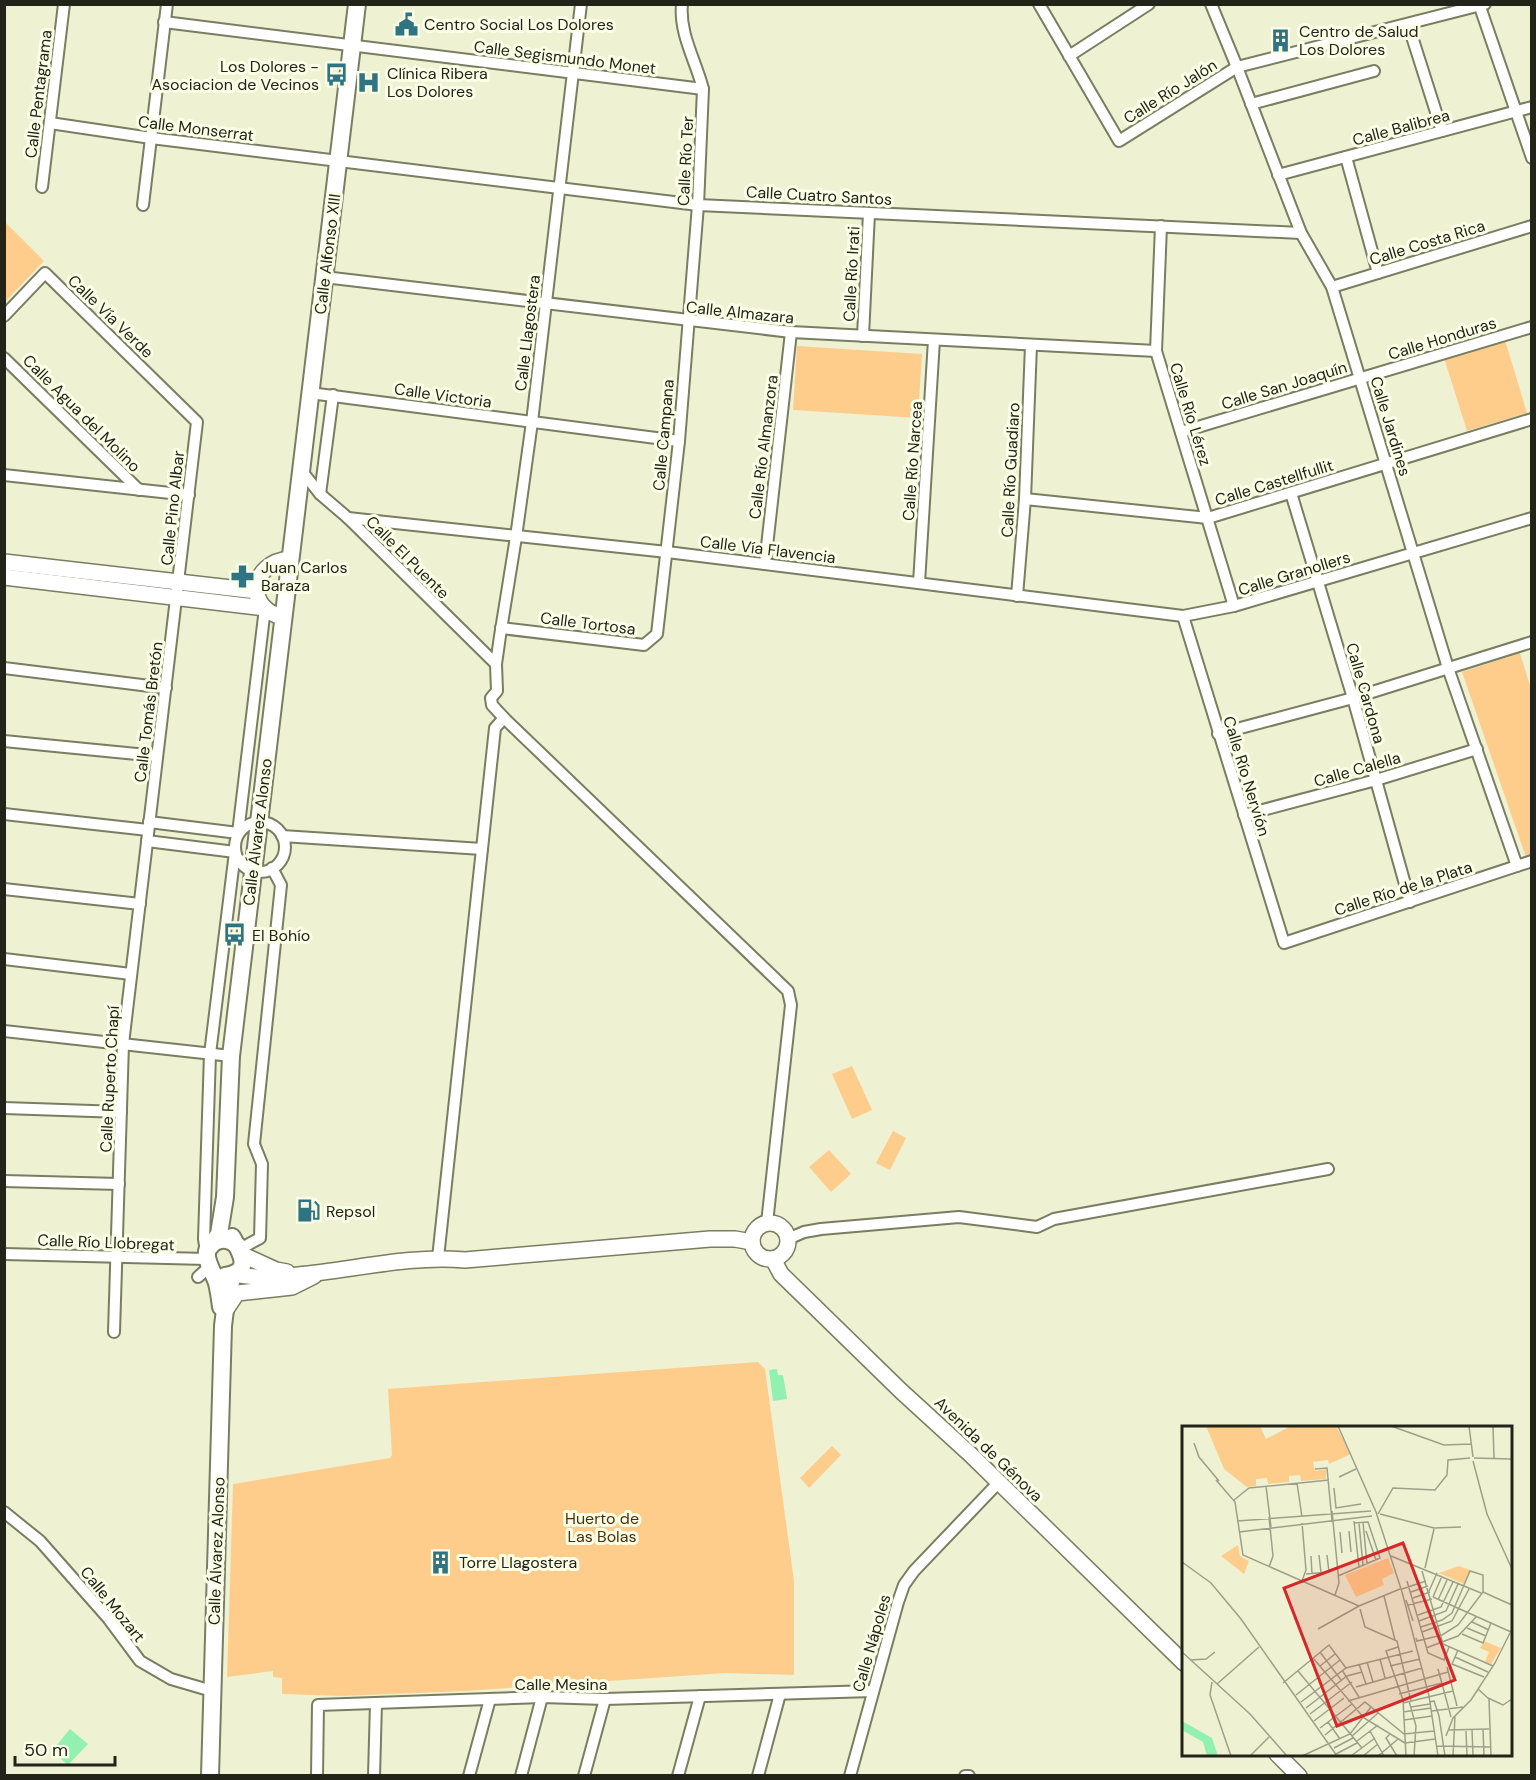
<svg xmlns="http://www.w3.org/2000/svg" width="1536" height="1780" font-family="'DM Sans',sans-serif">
  <rect width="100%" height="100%" fill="#eef2d3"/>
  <!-- green -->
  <g fill="#ffcd8b">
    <path d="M5,222L44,261L5,302H4Z"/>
    <path d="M1505,340L1527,413L1467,431L1444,358Z"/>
    <path d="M797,346L922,354L918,418L793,410Z"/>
    <path d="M1520,653L1531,689V862L1528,863L1462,672Z"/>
    <path d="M852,1066L872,1110L852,1119L832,1074Z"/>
    <path d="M893,1131L906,1138L890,1170L876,1163Z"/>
    <path d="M829,1150L851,1174L831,1192L809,1167Z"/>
    <path d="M758,1362L765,1369L794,1581V1675L725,1673L466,1691L342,1696L282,1694V1678L273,1677V1671L227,1677L233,1484L390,1458L392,1455L388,1389Z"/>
    <path d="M832,1446L841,1455L809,1488L800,1478Z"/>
  </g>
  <!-- water -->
  <g fill="#92f0b1">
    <path d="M777,1369L778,1375H783L787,1399L773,1401L769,1370Z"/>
    <path d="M70,1729L88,1744L68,1765L52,1751Z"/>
  </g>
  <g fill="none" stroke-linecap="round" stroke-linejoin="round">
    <defs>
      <g id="street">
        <path d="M581,4L532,422L516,537L500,636L496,664L497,691L491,698L492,705L504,718L788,991L791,1005L767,1223"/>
        <path d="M1039,4L1119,141L1237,67L1485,4"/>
        <path d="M1211,4L1237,67L1301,233L1332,287L1448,668L1517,866"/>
        <path d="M1479,4L1532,158"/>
        <path d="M164,22L703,89"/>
        <path d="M1408,24L1442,131"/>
        <path d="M1069,56L1149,4"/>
        <path d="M1251,104L1374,71"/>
        <path d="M50,123L151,138L698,205L1301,233"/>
        <path d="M1346,157L1378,273"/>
        <path d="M1278,175L1532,107"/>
        <path d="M42,187L64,4"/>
        <path d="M143,205L167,4"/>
        <path d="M1161,226L1156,351L1234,606"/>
        <path d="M324,277L791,332L1156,351"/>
        <path d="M1332,287L1532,226"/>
        <path d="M4,316L45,273L197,422L123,1044L114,1332"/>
        <path d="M863,336L869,213"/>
        <path d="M4,358L139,490"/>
        <path d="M310,393L679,441"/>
        <path d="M1181,432L1532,327"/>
        <path d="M301,470L320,494L348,518L496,664"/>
        <path d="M4,475L189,495"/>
        <path d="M1291,493L1353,698L1410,902"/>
        <path d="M320,494L333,395"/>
        <path d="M1025,499L1208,518L1532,419"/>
        <path d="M348,518L667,552L1183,616L1234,606L1532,518"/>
        <path d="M765,564L791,332"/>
        <path d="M919,583L934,340"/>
        <path d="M1017,596L1025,499L1031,345"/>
        <path d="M1183,616L1284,943L1532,861"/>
        <path d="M501,628L644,645L657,634L679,441L698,205L703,89C696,61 679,34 682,4"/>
        <path d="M4,668L166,688"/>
        <path d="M1218,734L1353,698L1532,642"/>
        <path d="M4,741L157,756"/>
        <path d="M4,814L148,830"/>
        <path d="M1244,815L1376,780L1477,749"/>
        <path d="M149,822L238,833L265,608"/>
        <circle cx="260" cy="847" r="25"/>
        <path d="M282,836L482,849"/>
        <path d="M147,841L235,852L210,1054L204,1239L206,1252"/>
        <path d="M4,889L140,904"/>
        <path d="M4,959L131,974"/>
        <path d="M4,1031L231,1056"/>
        <path d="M4,1108L121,1112"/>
        <path d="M4,1181L119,1184"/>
        <path d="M788,1239L804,1232L821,1229L959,1217L1037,1227L1054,1219L1328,1169"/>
        <path d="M240,1249L260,1238L262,1164L254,1144L281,885L272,868"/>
        <path d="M4,1254L207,1259"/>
        <path d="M438,1258L495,728L504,718"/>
        <path d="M198,1277L209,1267"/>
        <path d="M4,1512L40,1541L108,1618L140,1661L171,1679L212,1691"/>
        <path d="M317,1776L318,1705L542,1697L605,1699L873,1691"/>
        <path d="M374,1776L376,1703"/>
        <path d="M469,1776L490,1699"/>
        <path d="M521,1776L542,1697"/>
        <path d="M584,1776L605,1699"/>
        <path d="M678,1776L700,1696"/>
        <path d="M758,1776L780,1694"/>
        <path d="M850,1776L898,1602L904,1585L914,1571L999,1482"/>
        <path d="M965,1776H969"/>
      </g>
      <g id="secondary">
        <path d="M4,562L257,591"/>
        <path d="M4,577L265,608"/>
        <path d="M283,617C244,609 250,562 290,559"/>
        <circle cx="770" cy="1241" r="18"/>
        <path d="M243,1255L276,1270L287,1272"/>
        <path d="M773,1259L781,1274L901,1391L971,1455L1184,1663"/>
        <path d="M234,1274C256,1279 276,1277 298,1275C353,1270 410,1255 465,1260L710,1239H735L752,1242"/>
        <path d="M225,1311L237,1293L292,1287L314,1276"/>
        <path d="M1277,1754L1299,1776"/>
      </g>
      <g id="primary">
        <path d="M210,1247L219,1234L225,1197L231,1056L357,4"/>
        <path d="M225,1276C254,1272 240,1251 232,1237"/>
        <path d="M221,1307C220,1299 219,1291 217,1283C213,1270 194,1246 221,1240C228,1239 233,1242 238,1246"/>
        <path d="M210,1776L223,1326L227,1293L234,1274"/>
      </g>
    </defs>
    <!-- street casing -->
    <use href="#street" stroke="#797d61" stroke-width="14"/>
    <!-- secondary casing -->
    <use href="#secondary" stroke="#797d61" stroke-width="18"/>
    <!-- primary casing -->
    <use href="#primary" stroke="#797d61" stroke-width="20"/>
    <!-- street -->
    <use href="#street" stroke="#fff" stroke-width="10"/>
    <!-- secondary -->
    <use href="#secondary" stroke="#fff" stroke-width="15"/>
    <!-- primary -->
    <use href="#primary" stroke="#fff" stroke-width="16"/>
  </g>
  <!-- icons -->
  <defs>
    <symbol id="civic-bare" viewBox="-9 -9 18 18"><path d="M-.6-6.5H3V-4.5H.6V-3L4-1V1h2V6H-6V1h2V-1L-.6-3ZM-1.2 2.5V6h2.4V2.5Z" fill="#2f7482" stroke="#fbffe6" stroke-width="2.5" paint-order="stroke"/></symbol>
    <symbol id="building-bare" viewBox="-9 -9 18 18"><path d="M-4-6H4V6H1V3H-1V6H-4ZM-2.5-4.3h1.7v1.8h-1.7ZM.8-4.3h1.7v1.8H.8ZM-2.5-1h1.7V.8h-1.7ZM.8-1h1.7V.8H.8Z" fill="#2f7482" stroke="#fbffe6" stroke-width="2.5" paint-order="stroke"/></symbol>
    <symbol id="bus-bare" viewBox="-9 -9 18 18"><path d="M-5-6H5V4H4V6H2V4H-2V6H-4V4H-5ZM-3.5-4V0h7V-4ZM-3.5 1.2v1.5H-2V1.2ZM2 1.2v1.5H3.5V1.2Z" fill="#2f7482" stroke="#fbffe6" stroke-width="2.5" paint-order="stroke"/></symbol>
    <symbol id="hospital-bare" viewBox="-9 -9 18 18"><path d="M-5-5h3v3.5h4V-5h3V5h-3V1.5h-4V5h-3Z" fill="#2f7482" stroke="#fbffe6" stroke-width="2.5" paint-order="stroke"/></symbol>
    <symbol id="pharmacy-bare" viewBox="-9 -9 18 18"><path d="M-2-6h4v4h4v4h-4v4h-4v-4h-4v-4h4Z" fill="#2f7482" stroke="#fbffe6" stroke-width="2.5" paint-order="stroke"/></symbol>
    <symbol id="fuel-bare" viewBox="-9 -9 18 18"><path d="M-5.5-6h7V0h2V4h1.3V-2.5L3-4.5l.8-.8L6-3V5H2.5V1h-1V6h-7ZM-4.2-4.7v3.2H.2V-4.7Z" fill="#2f7482" stroke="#fbffe6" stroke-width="2.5" paint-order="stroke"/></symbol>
  </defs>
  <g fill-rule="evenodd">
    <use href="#civic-bare" x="390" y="8" width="33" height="33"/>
    <use href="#building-bare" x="1264" y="24" width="33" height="33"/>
    <use href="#bus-bare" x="320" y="58" width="33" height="33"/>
    <use href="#hospital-bare" x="352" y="66" width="33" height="33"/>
    <use href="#pharmacy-bare" x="226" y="560" width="33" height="33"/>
    <use href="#bus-bare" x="218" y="918" width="33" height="33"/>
    <use href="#fuel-bare" x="292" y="1194" width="33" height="33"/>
    <use href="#building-bare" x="424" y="1546" width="33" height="33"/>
  </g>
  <g text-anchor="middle" stroke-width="6" stroke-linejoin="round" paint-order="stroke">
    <!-- poi labels -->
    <g font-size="16" fill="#232419" stroke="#fbffe6" text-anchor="start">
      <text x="424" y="30">Centro Social Los Dolores</text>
      <text x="1299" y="37">Centro de Salud<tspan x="1299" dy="18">Los Dolores</tspan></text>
      <text x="319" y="72" text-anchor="end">Los Dolores -<tspan x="319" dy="18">Asociacion de Vecinos</tspan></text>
      <text x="387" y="79">Clínica Ribera<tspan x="387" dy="18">Los Dolores</tspan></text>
      <text x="261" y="573">Juan Carlos<tspan x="261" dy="18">Baraza</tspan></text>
      <text x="252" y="941">El Bohío</text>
      <text x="326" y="1217">Repsol</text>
      <text x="459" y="1568">Torre Llagostera</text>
    </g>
    <!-- street labels -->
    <g font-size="16" fill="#232419" stroke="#fbffe6">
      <text transform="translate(565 57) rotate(7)" y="6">Calle Segismundo Monet</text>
      <text transform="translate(1170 91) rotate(-32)" y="6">Calle Río Jalón</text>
      <text transform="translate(38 94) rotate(-83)" y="6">Calle Pentagrama</text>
      <text transform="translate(1401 127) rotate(-15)" y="6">Calle Balibrea</text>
      <text transform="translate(196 128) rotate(7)" y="6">Calle Monserrat</text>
      <text transform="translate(685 161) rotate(-87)" y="6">Calle Río Ter</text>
      <text transform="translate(819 195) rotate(3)" y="6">Calle Cuatro Santos</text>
      <text transform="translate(1427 242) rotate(-17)" y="6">Calle Costa Rica</text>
      <text transform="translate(327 254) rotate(-83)" y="6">Calle Alfonso XIII</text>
      <text transform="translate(851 274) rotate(-87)" y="6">Calle Río Irati</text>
      <text transform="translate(740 312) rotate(6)" y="6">Calle Almazara</text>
      <text transform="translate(111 316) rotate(44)" y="6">Calle Vía Verde</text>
      <text transform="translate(527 333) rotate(-83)" y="6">Calle Llagostera</text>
      <text transform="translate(1442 338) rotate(-17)" y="6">Calle Honduras</text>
      <text transform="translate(1284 385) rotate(-17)" y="6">Calle San Joaquín</text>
      <text transform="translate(443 395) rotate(8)" y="6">Calle Victoria</text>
      <text transform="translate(82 413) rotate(45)" y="6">Calle Agua del Molino</text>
      <text transform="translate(1191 414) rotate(73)" y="6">Calle Río Lérez</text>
      <text transform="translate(1391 426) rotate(73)" y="6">Calle Jardines</text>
      <text transform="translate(663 435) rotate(-85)" y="6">Calle Campana</text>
      <text transform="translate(763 447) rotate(-83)" y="6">Calle Río Almanzora</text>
      <text transform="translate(912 461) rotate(-86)" y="6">Calle Río Narcea</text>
      <text transform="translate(1010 470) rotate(-87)" y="6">Calle Río Guadiaro</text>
      <text transform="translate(1274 482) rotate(-17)" y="6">Calle Castellfullit</text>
      <text transform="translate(172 508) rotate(-84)" y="6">Calle Pino Albar</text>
      <text transform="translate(768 549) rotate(7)" y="6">Calle Vía Flavencia</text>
      <text transform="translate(408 557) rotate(45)" y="6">Calle El Puente</text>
      <text transform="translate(1294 573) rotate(-17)" y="6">Calle Granollers</text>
      <text transform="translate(588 623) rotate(7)" y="6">Calle Tortosa</text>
      <text transform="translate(1366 693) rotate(74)" y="6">Calle Cardona</text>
      <text transform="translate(148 712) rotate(-83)" y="6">Calle Tomás Bretón</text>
      <text transform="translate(1357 769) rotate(-16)" y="6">Calle Calella</text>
      <text transform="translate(1247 776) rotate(73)" y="6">Calle Río Nervión</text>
      <text transform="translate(257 832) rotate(-83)" y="6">Calle Álvarez Alonso</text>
      <text transform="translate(1403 888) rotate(-18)" y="6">Calle Río de la Plata</text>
      <text transform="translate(109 1079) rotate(-87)" y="6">Calle Ruperto Chapí</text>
      <text transform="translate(106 1242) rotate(2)" y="6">Calle Río Llobregat</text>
      <text transform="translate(989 1449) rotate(44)" y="6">Avenida de Génova</text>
      <text transform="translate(216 1551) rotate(-88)" y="6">Calle Álvarez Alonso</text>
      <text transform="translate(113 1604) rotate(51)" y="6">Calle Mozart</text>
      <text transform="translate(871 1643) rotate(-74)" y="6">Calle Nápoles</text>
      <text x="561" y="1690">Calle Mesina</text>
    </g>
    <!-- park labels -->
    <g font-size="16" fill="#4a310b" stroke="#fbffe6">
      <text x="602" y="1524">Huerto de<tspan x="602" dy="18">Las Bolas</tspan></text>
    </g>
  </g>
  <!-- overview -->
  <g transform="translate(1182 1426)">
    <rect width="330" height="330" fill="#eef2d3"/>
    <path d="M24,0H78L84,13L109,0H154L169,28L147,38L146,34L131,36L133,45L144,43V53L119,55L118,49L107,50V56L86,58L85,52L74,53V60L65,61L42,43ZM56,119L58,130L67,135L62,148L39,130ZM206,132L212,147L200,153L202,159L174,171L163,149ZM277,140L288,144L282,158L257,147ZM302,215L319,222L309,238L303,236L307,226L298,222Z" fill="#ffcd8b"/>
    <path d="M0,295L30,312L36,330H25L21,316L0,304Z" fill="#92f0b1"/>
    <path fill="none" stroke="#9da089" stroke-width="1.5" d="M156,0L194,86L221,169M209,0L262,19L289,18M287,0L291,31M311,0L312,32M12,17L17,31L37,55M292,32L330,33M291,35L305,88L330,143M133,43L145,42L150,95M157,51L174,43M34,54L53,76L61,129L177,180M115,57L120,91M84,60L89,101M152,62L154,82L179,78M52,74L67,62L147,54M150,85L157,157L153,169M196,88L211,62L253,64L265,49L266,34L288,32M198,88L252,102L279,101M55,95L189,85M172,95L177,141M181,96L185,138M177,97L181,139M167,105L169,126M184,105L194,134M57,106L190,90M158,106L160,127M137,129L139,147M129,130L130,148M209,130L299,167M0,136L29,157L59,193L155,330M87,141L91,130L87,91M243,142L252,103M240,145L261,218L311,240M124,148L147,146L145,129M156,150L198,132L186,96L172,97M120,155L124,144L120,97M225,155L246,227L262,234L267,221M220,163L244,155M247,165L255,147M220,166L247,270L256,330M229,166L246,160M301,166L330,179M202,170L213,214M251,171L329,206M251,171L260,150M231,172L248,166M224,174L231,195M256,174L265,154M226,179L250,173M178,183L183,201L215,215L229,275M236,189L259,181L271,156M237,195L264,185L276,158M290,196L307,204M285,202L304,210M136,203L177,180L218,163M240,206L270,195L287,163M280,208L301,217L309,197M234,212L235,215L260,209L276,199L301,166V149L288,145L270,187L260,194L239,201M216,221L204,225L221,274L224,330M244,222L276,210L294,191M276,224L270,238L302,251M0,226L68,288L105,330M138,226L159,254M273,231L306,246M131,232L182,292L223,317M198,233L203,252M8,234L24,233L33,226M185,236L191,256M177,238L184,258M138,240L153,228M208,240L238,233M265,241L275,280M256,243L269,291M160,244L177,271M116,245L180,322M30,256L28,269L49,330M101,257L147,219L164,242M35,258L77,221M174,261L240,242M296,263L307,273L309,330M217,268L260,257M114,269L158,234M306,272L321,279L330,273M166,275L266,246M227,275L234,300L232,330M119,276L164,242L231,225M248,276L252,275L257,290L263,330M221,277L271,265M229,281L248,278M124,282L165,250L180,246M250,285L281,281M221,286L249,282M128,288L170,256M222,294L250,290M132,295L162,272M146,296L158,313M138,302L170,278M301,303L302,330M266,304L307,303M290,304L291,329M188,305L202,330M284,305L285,330M208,308L204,312L215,330M143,309L183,276L222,308L252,305M170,310L196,287M264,310L271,292L289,274L313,237L330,203M175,315L196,299M223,317L253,313M255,320L308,321M152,322L171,312M154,328L175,317M68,330L87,311M120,330L168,308L189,281M169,330L193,312M181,330L196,318M196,330L216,313M271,330L273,290"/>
    <path fill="#d62828" fill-opacity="0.15" stroke="#d62828" stroke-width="3" d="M221,117L273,254L155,300L102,162Z"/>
    <rect width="330" height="330" fill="none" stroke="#232419" stroke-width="3"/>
  </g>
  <!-- border -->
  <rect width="1536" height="1780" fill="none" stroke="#232419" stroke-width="12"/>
  <!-- scale -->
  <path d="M15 1756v9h100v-9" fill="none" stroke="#232419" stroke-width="3"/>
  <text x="24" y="1756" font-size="18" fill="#232419" stroke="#fbffe6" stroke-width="4.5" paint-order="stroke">50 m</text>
</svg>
